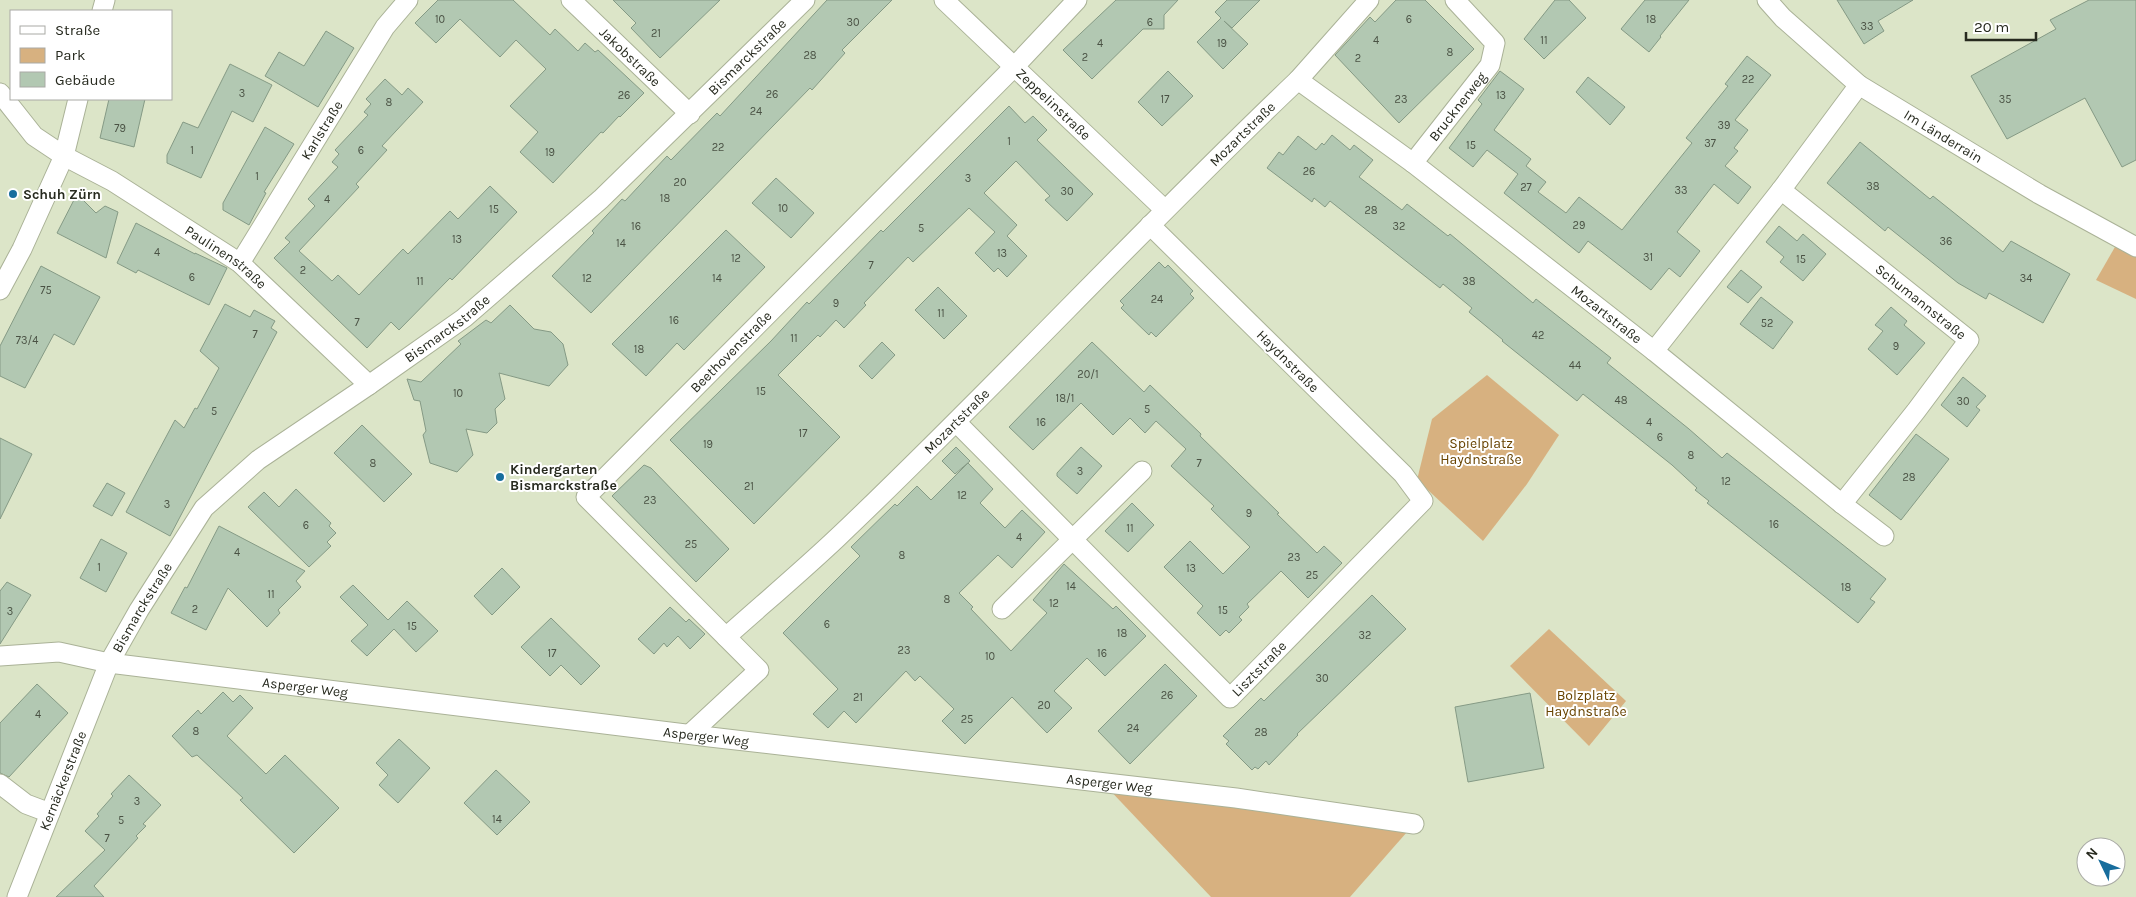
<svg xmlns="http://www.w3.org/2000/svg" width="2136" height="897" font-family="Karla,sans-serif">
  <rect width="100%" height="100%" fill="#dce5c8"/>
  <!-- green -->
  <g fill="#d7b180">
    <path d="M2119,240L2136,247V299L2096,280Z"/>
    <path d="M1487,375L1559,435L1527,484L1483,541L1417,480L1432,419Z"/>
    <path d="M1549,629L1626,701L1589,746L1510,666Z"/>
    <path d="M1104,784L1414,824L1350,897H1211Z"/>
  </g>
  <!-- building -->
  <g fill="#b2c8b2" stroke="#859a85">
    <path d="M438,0H513L550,35L555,29L578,51L585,43L595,52L598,50L644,93L620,117L619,116L603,133L601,132L553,183L520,152L538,132L510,106L546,69L516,40L500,57L460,19L436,43L415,23Z"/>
    <path d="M613,0H720L660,58L631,28L636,23Z"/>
    <path d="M827,0H892L842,50L845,53L812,90L810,88L591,313L552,276L594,233L592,231L622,199L625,201L667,156L671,160L717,113L720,116Z"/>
    <path d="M1116,0H1178L1164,15V29H1143L1092,79L1063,50Z"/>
    <path d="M1227,0H1260L1232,28L1224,21L1248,44L1223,69L1197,42L1221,18L1215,12Z"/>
    <path d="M1396,0H1425L1474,49L1399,123L1335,55L1370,17L1375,22Z"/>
    <path d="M1555,0H1569L1586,18L1544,59L1524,39Z"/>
    <path d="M1645,0H1689L1660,36L1661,37L1649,52L1621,29Z"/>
    <path d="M1837,0H1913L1878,21L1884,31L1864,44Z"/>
    <path d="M2089,0H2136V160L2122,167L2085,98L2007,139L1971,76L2056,29L2050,20Z"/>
    <path d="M326,31L354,48L318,107L265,76L279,52L304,66Z"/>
    <path d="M1747,56L1771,75L1735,120L1748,130L1734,148L1738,151L1725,166L1751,187L1738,204L1714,184L1677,232L1700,251L1680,277L1669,268L1651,290L1588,241L1579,253L1504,193L1518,174L1487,150L1473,167L1449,148L1482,104L1478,100L1500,71L1524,89L1494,130L1531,159L1526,166L1546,182L1538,192L1566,213L1579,197L1622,230L1692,143L1686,138L1728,86L1725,84Z"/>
    <path d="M230,64L272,85L253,122L232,111L201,178L167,163V155L183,122L198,128Z"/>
    <path d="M1168,71L1193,96L1162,126L1138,102Z"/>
    <path d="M1588,77L1625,107L1610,125L1576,92Z"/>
    <path d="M385,79L402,95L408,88L423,102L382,146L387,150L356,184L359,187L299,251L332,281L338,275L359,295L403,249L408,254L450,211L458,219L490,186L517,212L452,280L450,278L399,330L391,322L367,348L274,258L290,242L285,238L315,206L308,199L338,167L332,162L339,154L335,150L368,115L364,112L371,104L366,99Z"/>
    <path d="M109,99H145L134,147L100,138Z"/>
    <path d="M1009,106L1025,123L1033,116L1047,130L1037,140L1093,194L1067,221L1045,200L1050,196L1016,161L984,193L1017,225L1007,236L1027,256L1007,277L998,268L994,272L975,253L995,232L969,208L913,262L908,257L864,303L866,305L844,328L836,320L820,337L818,335L778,375L840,437L754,524L670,440L771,341L807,302L809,304L881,230L883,232Z"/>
    <path d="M265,127L294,144L264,192L266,193L249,225L223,210V203Z"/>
    <path d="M1332,135L1350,150L1354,145L1373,160L1359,177L1402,210L1407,204L1448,236L1450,234L1533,303L1536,299L1611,358L1607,363L1689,429L1722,458L1727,453L1886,579L1870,599L1875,602L1858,623L1707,503L1709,501L1695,490L1697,488L1672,465L1583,394L1577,401L1502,341L1503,340L1469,312L1472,308L1443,284L1440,288L1330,201L1325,207L1314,198L1312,202L1267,168L1279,152L1283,155L1298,136L1316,150L1322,143L1324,145Z"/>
    <path d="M1860,142L1930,199L1933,196L2003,252L2011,241L2070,274L2043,323L1989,293L1986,299L1958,283L1888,227L1885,231L1827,183Z"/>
    <path d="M776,178L814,213L791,238L752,203Z"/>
    <path d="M77,194L96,213L105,206L118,212L106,258L57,233Z"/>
    <path d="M136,223L195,254V253L227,268L209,305L138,270L136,273L117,263Z"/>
    <path d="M1779,226L1797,241L1803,234L1826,254L1803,281L1780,262L1784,257L1766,242Z"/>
    <path d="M726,230L765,267L684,350L677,343L646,376L612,344Z"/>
    <path d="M1159,262L1165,268L1168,265L1193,291L1190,294L1194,298L1156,337L1151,332L1149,335L1121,308L1124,305L1120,301Z"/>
    <path d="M41,266L100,297L74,345L54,334L25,388L0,376V346Z"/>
    <path d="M1741,270L1762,287L1748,303L1727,287Z"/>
    <path d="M938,287L967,316L944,339L915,310Z"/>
    <path d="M1761,297L1793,322L1773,349L1740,324Z"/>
    <path d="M225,304L250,317L254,310L275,321L271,328L277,332L170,536L126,512L175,420L184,428L195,408L197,409L219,368L200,351Z"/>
    <path d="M510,305L534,329L551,332L563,344L568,365L549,386L499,373L505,399L495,409L497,423L487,433L466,429L473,455L457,472L430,463L423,435L426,431L420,401L414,400L407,379L421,382L461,344L458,341L486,320L491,323Z"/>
    <path d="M1891,307L1907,321L1904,325L1925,343L1897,375L1868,349L1883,331L1875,325Z"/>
    <path d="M882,342L895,355L872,379L859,366Z"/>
    <path d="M1092,342L1144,392L1150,385L1201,434L1200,436L1279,513L1277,514L1317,553L1324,546L1342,563L1308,598L1281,571L1247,604L1249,607L1239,617L1242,620L1229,633L1226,630L1220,636L1197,613L1203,606L1164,567L1190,541L1223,574L1250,547L1211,509L1214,506L1171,466L1186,449L1156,421L1145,433L1130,418L1113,435L1081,403L1033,450L1009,427Z"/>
    <path d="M1963,377L1986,396L1976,407L1980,410L1967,427L1941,405Z"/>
    <path d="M362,425L412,474L384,502L334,453Z"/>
    <path d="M1916,434L1949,459L1901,520L1869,495Z"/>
    <path d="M0,438L32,454L0,519Z"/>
    <path d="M956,447L970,461L955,474L942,461Z"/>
    <path d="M1081,447L1102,466L1077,494L1057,476V473Z"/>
    <path d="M968,463L993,489L980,503L1005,528L1022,510L1045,532L1012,568L998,555L959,593L973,607L971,609L1011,651L1047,613L1033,600L1064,564L1113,609L1116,606L1146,636L1105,676L1087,658L1054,691L1072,708L1047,733L1012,697L965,744L942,721L954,709L920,676L915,681L906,671L856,723L844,711L828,728L813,714L838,689L783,633L860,556L851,547L895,504L897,506L917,486L931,500Z"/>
    <path d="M644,465L651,468L729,549L696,582L612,496Z"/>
    <path d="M107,483L125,493L112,516L93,506Z"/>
    <path d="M296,489L331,523L329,526L336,533L327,542L331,546L309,567L248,507L264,492L279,507Z"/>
    <path d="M1132,503L1154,525L1128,552L1105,531Z"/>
    <path d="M219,526L305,571L296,581L301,587L278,610L280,613L267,627L228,588L206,630L171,613L185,587L187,588Z"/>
    <path d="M101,539L127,553L106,592L80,578Z"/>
    <path d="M502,568L520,587L492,615L474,596Z"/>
    <path d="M7,582L31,595L0,644V591Z"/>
    <path d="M353,585L388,620L407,601L438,631L416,652L394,629L367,656L351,641L368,625L340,597Z"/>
    <path d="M1372,595L1406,629L1297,734L1298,735L1269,765L1266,761L1258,769L1255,767L1252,770L1226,744L1229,741L1223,736L1261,698L1264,701Z"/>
    <path d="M670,607L686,622L689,619L705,634L690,649L678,636L667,647L664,643L654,654L638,639Z"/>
    <path d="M551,618L600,666L581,685L561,665L550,676L521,647Z"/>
    <path d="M1165,664L1197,696L1130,764L1098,731Z"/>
    <path d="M37,684L68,713L9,777L0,773V723Z"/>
    <path d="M223,692L233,702L240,695L253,708L227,736L266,774L285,755L339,808L294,853L240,800L243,798L197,755L192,757L172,736L198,710L201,714Z"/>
    <path d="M1530,693L1544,768L1468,782L1455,707Z"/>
    <path d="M399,739L430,768L398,803L379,785L388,775L376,763Z"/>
    <path d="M496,770L530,802L497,835L464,803Z"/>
    <path d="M129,775L161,805L143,824L146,826L136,836L138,838L94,886L104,897H56L105,850L85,831L99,816L97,814L113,796L111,794Z"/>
  </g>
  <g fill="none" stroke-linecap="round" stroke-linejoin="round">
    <defs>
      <g id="minor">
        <path id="s1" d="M571,0L690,114"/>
        <path id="s2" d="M944,0L1164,209"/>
        <path id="s3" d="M1767,0L1783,18L1859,85L2039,194L2136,247"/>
        <path d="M102,11L105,0"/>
        <path d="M1298,80L1369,0"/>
        <path id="s4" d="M0,93L34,136L64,156L112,181L240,263L369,385"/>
        <path id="s5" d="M1413,163L1490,65L1495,43L1455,0"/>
        <path id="s6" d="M1781,190L1969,340L1916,411L1842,504"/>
        <path id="s7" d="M240,263L385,27L408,0"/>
        <path d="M0,290L22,249L64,156L78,99"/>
        <path d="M1654,351L1842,504L1884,536"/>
        <path id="s8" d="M956,422L1230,698L1423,501L1403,474L1150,225"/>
        <path d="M1002,609L1142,471"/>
        <path id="s9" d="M726,637C763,604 801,572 837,538C994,389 1141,229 1298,80L1413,163L1654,351L1781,190L1859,85"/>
        <path id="s10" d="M0,656L59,652L109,663L710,737L1236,798L1414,824"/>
        <path id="s11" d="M690,734L759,670L586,497L1014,67L1077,0"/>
        <path d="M0,784L26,804L50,813"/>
        <path id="s12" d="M17,897L109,663L139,610L204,508L258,460L369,385L464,318L601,199L805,0"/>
      </g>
    </defs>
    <!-- minor casing -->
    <use href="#minor" stroke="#aab297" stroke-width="21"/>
    <!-- minor -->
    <use href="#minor" stroke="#fff" stroke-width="19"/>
  </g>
  <!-- markers -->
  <g fill="#176d9d" stroke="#fff" stroke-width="2">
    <circle cx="13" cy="194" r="5"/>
    <circle cx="500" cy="477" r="5"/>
  </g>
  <g text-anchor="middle" stroke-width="4" stroke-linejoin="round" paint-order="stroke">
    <!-- number labels -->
    <g font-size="11" fill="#4a5244">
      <text x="440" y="23">10</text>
      <text x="1409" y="23">6</text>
      <text x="1651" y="23">18</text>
      <text x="853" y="26">30</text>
      <text x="1150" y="26">6</text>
      <text x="1867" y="30">33</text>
      <text x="656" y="37">21</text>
      <text x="1376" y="44">4</text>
      <text x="1544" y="44">11</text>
      <text x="1100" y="47">4</text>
      <text x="1222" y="47">19</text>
      <text x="1450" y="56">8</text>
      <text x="810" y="59">28</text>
      <text x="1085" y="61">2</text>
      <text x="1358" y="62">2</text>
      <text x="1748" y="83">22</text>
      <text x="242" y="97">3</text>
      <text x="772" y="98">26</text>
      <text x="624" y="99">26</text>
      <text x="1501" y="99">13</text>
      <text x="1165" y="103">17</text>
      <text x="1401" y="103">23</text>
      <text x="2005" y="103">35</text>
      <text x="389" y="106">8</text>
      <text x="756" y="115">24</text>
      <text x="1724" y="129">39</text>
      <text x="120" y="132">79</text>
      <text x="1009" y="145">1</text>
      <text x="1710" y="147">37</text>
      <text x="1471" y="149">15</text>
      <text x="718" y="151">22</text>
      <text x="192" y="154">1</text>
      <text x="361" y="154">6</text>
      <text x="550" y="156">19</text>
      <text x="1309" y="175">26</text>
      <text x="257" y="180">1</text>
      <text x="968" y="182">3</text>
      <text x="680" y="186">20</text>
      <text x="1873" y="190">38</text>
      <text x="1526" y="191">27</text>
      <text x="1681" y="194">33</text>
      <text x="1067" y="195">30</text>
      <text x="665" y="202">18</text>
      <text x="327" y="203">4</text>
      <text x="783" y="212">10</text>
      <text x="494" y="213">15</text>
      <text x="1371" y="214">28</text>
      <text x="1579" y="229">29</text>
      <text x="636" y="230">16</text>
      <text x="1399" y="230">32</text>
      <text x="921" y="232">5</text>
      <text x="457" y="243">13</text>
      <text x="1946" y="245">36</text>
      <text x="621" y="247">14</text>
      <text x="157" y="256">4</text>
      <text x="1002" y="257">13</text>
      <text x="1648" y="261">31</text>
      <text x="736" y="262">12</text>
      <text x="1801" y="263">15</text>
      <text x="871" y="269">7</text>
      <text x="303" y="274">2</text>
      <text x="192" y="281">6</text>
      <text x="587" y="282">12</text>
      <text x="717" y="282">14</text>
      <text x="2026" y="282">34</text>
      <text x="420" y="285">11</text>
      <text x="1469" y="285">38</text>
      <text x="46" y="294">75</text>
      <text x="1157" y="303">24</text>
      <text x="836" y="307">9</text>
      <text x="941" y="317">11</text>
      <text x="674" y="324">16</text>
      <text x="357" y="326">7</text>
      <text x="1767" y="327">52</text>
      <text x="255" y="338">7</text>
      <text x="1538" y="339">42</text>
      <text x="794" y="342">11</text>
      <text x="27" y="344">73/4</text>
      <text x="1896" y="350">9</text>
      <text x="639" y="353">18</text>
      <text x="1575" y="369">44</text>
      <text x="1088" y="378">20/1</text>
      <text x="761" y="395">15</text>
      <text x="458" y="397">10</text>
      <text x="1065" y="402">18/1</text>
      <text x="1621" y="404">48</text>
      <text x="1963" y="405">30</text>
      <text x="1147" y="413">5</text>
      <text x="214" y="415">5</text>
      <text x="1041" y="426">16</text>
      <text x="1649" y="426">4</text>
      <text x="803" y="437">17</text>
      <text x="1660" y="441">6</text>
      <text x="708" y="448">19</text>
      <text x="1691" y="459">8</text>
      <text x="373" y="467">8</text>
      <text x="1199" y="467">7</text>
      <text x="1080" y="475">3</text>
      <text x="1909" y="481">28</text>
      <text x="1726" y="485">12</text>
      <text x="749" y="490">21</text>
      <text x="962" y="499">12</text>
      <text x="650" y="504">23</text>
      <text x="167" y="508">3</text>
      <text x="1249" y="517">9</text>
      <text x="1774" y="528">16</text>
      <text x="306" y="529">6</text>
      <text x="1130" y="532">11</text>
      <text x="1019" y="541">4</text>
      <text x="691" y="548">25</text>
      <text x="237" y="556">4</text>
      <text x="902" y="559">8</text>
      <text x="1294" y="561">23</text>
      <text x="99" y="571">1</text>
      <text x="1191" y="572">13</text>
      <text x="1312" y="579">25</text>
      <text x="1071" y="590">14</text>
      <text x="1846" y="591">18</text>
      <text x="271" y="598">11</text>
      <text x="947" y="603">8</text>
      <text x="1054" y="607">12</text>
      <text x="195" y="613">2</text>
      <text x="1223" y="614">15</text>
      <text x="10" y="615">3</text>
      <text x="827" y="628">6</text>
      <text x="412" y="630">15</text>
      <text x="1122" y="637">18</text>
      <text x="1365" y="639">32</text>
      <text x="904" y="654">23</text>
      <text x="552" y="657">17</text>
      <text x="1102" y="657">16</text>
      <text x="990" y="660">10</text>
      <text x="1322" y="682">30</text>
      <text x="1167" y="699">26</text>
      <text x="858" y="701">21</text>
      <text x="1044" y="709">20</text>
      <text x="38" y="718">4</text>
      <text x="967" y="723">25</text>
      <text x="1133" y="732">24</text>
      <text x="196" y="735">8</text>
      <text x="1261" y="736">28</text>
      <text x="137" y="805">3</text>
      <text x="497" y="823">14</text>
      <text x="121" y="824">5</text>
      <text x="107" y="842">7</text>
    </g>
    <!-- street labels -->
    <g font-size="14" fill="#272a1f" stroke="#fff">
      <text dy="5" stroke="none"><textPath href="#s1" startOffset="82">Jakobstraße</textPath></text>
      <text dy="5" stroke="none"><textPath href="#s12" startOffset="1141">Bismarckstraße</textPath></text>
      <text dy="5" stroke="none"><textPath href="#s2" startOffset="151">Zeppelinstraße</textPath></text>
      <text dy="5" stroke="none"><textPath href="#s5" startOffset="72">Brucknerweg</textPath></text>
      <text dy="5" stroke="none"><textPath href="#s7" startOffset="156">Karlstraße</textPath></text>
      <text dy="5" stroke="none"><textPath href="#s9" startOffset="721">Mozartstraße</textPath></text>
      <text dy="5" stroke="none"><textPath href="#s3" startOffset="224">Im Länderrain</textPath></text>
      <text dy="5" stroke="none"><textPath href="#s4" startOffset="282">Paulinenstraße</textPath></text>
      <text dy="5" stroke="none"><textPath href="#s6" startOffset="179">Schumannstraße</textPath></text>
      <text dy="5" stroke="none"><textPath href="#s9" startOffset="1186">Mozartstraße</textPath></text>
      <text dy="5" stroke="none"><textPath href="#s12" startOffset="736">Bismarckstraße</textPath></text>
      <text dy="5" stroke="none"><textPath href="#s11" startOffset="544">Beethovenstraße</textPath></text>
      <text transform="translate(1288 361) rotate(45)" y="5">Haydnstraße</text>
      <text dy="5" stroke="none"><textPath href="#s9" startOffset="316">Mozartstraße</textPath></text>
      <text dy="5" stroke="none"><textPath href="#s12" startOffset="316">Bismarckstraße</textPath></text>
      <text dy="5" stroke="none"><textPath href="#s8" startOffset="430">Lisztstraße</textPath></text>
      <text dy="5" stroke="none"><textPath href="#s10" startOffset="308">Asperger Weg</textPath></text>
      <text dy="5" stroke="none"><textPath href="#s10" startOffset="712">Asperger Weg</textPath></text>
      <text dy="5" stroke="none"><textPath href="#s12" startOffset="125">Kernäckerstraße</textPath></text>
      <text dy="5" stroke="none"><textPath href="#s10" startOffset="1118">Asperger Weg</textPath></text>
    </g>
    <!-- poi labels -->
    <g font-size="14" font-weight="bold" fill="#272a1f" stroke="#fff" text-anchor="start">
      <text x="23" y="199">Schuh Zürn</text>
      <text x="510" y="474">Kindergarten<tspan x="510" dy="16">Bismarckstraße</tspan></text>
    </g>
    <!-- park labels -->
    <g font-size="14" fill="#684300" stroke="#fff">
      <text x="1481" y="448">Spielplatz<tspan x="1481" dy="16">Haydnstraße</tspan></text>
      <text x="1586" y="700">Bolzplatz<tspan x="1586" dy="16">Haydnstraße</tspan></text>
    </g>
  </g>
  <!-- legend -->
  <rect x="10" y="10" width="162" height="90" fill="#ffffff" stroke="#a9aaa5"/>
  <rect x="20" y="26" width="25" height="8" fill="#ffffff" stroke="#a9aaa5"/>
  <text x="55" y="35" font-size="15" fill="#272a1f">Straße</text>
  <rect x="20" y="48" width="25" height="15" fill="#d7b180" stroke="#a9aaa5"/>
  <text x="55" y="60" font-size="15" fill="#272a1f">Park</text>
  <rect x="20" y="72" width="25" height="15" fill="#b2c8b2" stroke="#a9aaa5"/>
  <text x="55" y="85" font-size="15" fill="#272a1f">Gebäude</text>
  <!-- north arrow -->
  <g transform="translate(2101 862) rotate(313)"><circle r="24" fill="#ffffff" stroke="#a9aaa5"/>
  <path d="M0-4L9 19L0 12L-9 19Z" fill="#176d9d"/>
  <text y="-8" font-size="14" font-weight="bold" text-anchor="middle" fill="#272a1f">N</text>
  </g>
  <!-- scale -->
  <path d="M1966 32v8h70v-8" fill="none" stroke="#272a1f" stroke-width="2.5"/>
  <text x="1974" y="32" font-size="15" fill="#272a1f" stroke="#ffffff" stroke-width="4" paint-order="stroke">20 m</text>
</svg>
